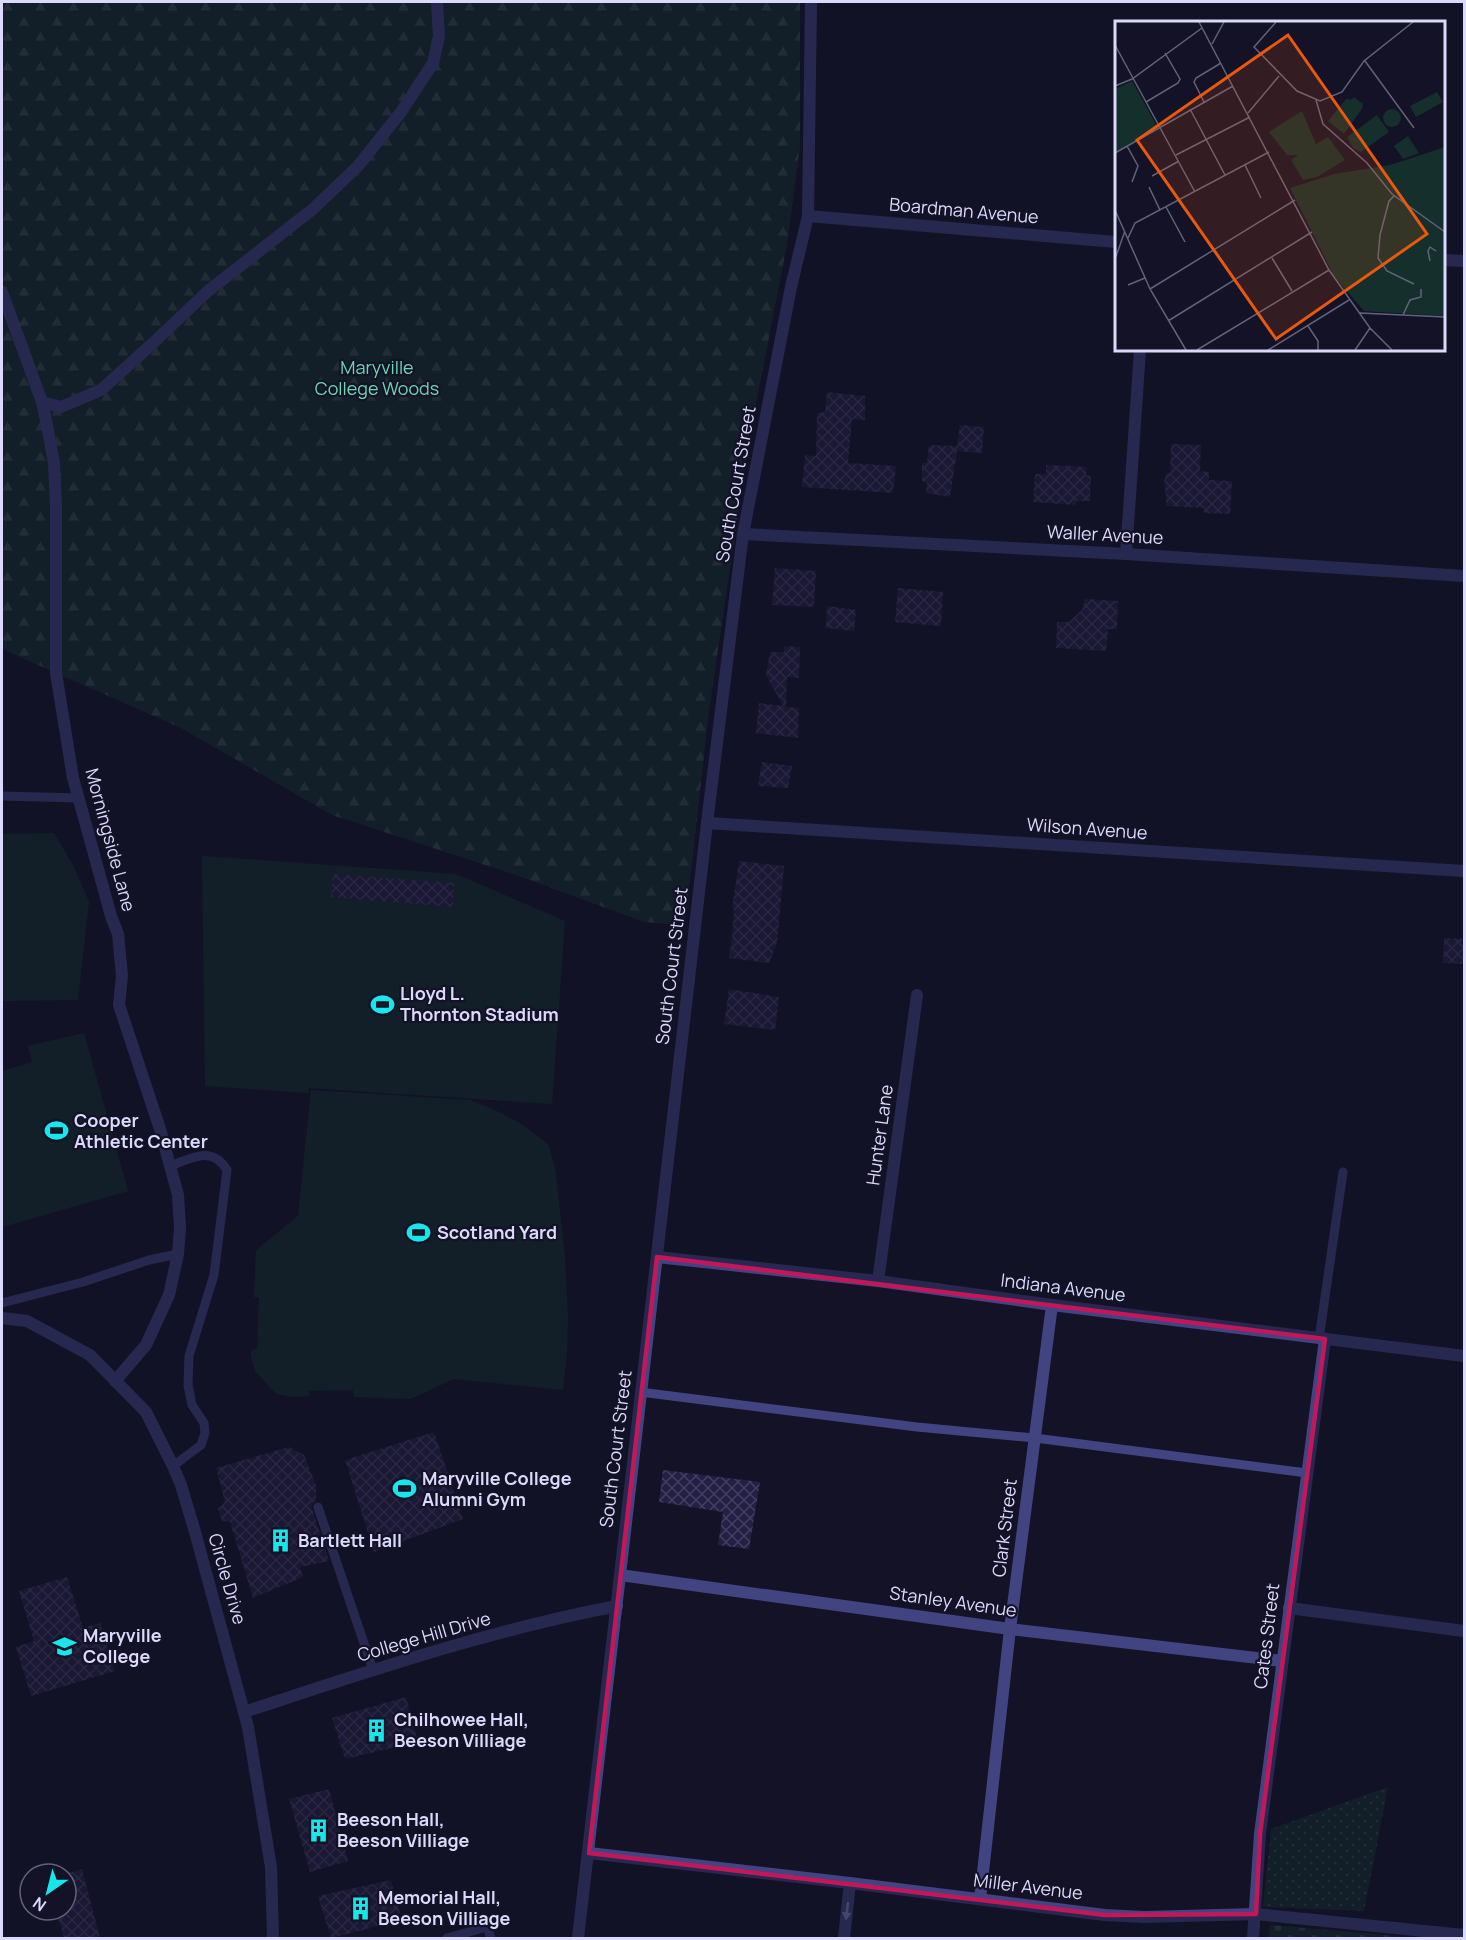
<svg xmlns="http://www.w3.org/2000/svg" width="1466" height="1940" font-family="Manrope,sans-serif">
  <defs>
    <pattern id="grass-dots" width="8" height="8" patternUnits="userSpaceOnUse" patternTransform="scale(1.5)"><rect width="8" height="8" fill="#152f2c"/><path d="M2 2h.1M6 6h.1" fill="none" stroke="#364d4c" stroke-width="1.8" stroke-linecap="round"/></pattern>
    <pattern id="forest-firs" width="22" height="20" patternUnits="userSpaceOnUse" patternTransform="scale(1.5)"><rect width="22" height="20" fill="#152f2c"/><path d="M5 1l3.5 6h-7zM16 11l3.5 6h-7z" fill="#364d4c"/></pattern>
    <pattern id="cemetery-stones" width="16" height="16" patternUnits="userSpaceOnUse" patternTransform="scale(1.5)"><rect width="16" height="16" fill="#152f2c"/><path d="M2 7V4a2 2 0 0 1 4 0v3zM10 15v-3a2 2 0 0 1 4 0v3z" fill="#364d4c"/></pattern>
    <pattern id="building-cross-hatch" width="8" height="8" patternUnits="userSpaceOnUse" patternTransform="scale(1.5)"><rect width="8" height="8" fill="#241f45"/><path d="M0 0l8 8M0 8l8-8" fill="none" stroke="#433f61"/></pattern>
  </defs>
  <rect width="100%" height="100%" fill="#131226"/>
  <!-- grass -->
  <path fill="url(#grass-dots)" d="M1388,1787L1364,1911L1263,1907L1271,1829Z"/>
  <!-- forest -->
  <path fill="url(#forest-firs)" d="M2,2H800V146L787,245L749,440L709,711L685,925L644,922L519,876L332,815L181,728L2,649Z"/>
  <!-- cemetery -->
  <path fill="url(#cemetery-stones)" d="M1270,1925L1421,1938H1269Z"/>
  <!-- garden -->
  <g fill="#152f2c">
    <path d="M54,833L74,867L89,902L78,1000L2,1001V834Z"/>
    <path d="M202,856L456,874L565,921L552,1104L309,1088L308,1093L205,1086Z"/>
    <path d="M84,1033L128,1191L2,1227V1071L32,1062L28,1046Z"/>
    <path d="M311,1090L470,1100L499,1112L523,1125L548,1144L555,1167L565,1257L568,1316L567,1354L563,1390L454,1379L410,1399L354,1397L353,1390L309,1391V1396L293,1397L276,1394L255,1371L251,1356V1350L257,1349L259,1297H254L256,1250L298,1216Z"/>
  </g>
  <!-- building -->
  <g fill="url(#building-cross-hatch)">
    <path d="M827,392L865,396V420L852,419L848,463L896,466L893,493L802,487L805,455L816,456L817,413L825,412Z"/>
    <path d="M960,425L984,427L982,453L957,451L950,497L926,493L927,482L922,481V463L927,462L929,445L957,446Z"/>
    <path d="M1171,444L1201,445L1200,471L1209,472V480L1232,481L1230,514L1204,513V508L1166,506V495L1164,483L1166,473H1170Z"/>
    <path d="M1046,465L1087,467L1086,475L1091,476L1090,501H1076V505L1033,502L1035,474H1046Z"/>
    <path d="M775,568L816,571L814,607L772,605Z"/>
    <path d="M898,588L943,592L941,626L895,622Z"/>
    <path d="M1085,599L1118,601L1117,629H1108L1106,651L1056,648L1057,622H1069L1082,610Z"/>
    <path d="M827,606L856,610L854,631L826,628Z"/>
    <path d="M784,646L800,647L799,678L787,677L786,707L799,708L798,738L756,733L759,703L783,706L766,675L770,652H784Z"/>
    <path d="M762,762L792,766L788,788L758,786Z"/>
    <path d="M739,861L784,866L777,943L769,963L729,958L732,937L734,908H732Z"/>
    <path d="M333,874L454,883L453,907L331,897Z"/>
    <path d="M1444,938L1464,939V964L1443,963Z"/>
    <path d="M729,989L779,997L775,1030L724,1024Z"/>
    <path d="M434,1432L463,1519L374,1552L345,1460Z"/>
    <path d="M289,1447L304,1455L316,1485V1500L311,1506L329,1561L300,1567L303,1577L253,1598L230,1522L222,1521L218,1509L225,1502L216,1468Z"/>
    <path d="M663,1470L760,1482L749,1549L718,1545L723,1512L659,1502Z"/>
    <path d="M67,1577L83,1628L100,1623L115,1671L31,1696L16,1647L34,1641L19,1591Z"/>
    <path d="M406,1697L418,1742L345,1759L332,1718Z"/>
    <path d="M329,1789L348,1861L310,1872L289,1799Z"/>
    <path d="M82,1869L100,1938H64L56,1910H66V1874Z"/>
    <path d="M391,1880L402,1920L331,1938L318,1896Z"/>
  </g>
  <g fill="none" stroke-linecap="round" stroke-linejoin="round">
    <!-- service -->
    <g stroke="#414480" stroke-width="9">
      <path d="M2,796L79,798"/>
      <path d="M170,1166C192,1158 212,1145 227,1170L214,1275L189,1356L188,1385L192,1405L204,1423L205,1433L201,1445L173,1466"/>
      <path d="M2,1303L83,1282L149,1260L178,1254"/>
      <path d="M1319,1339L1343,1172"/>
      <path d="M640,1392L917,1427L1035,1438L1307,1473"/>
      <path d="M318,1507L373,1670"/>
      <path d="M447,1938L487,1927L491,1938"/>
    </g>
    <!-- minor -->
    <g stroke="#414480" stroke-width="12">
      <path d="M2,292L42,402L46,420L54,463L56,505V673L73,778L111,916L118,934L122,976L119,1005L160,1129L178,1195L180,1228L178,1254L169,1295L146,1345L115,1381"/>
      <path d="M42,402L61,407L101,390L152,344L208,291L313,209L358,166L401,112L433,63L439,36L437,2"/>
      <path d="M743,534L1126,554L1464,576"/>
      <path d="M1126,554L1140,350"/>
      <path d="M707,823L1464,871"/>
      <path d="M657,1257L878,1281L1052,1305L1464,1356"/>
      <path d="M878,1281L917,995"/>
      <path d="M2,1318L27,1321L90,1355L146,1412L173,1466L181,1485L195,1532L248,1727L271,1867L273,1938"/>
      <path d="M620,1575L1010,1629L1282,1661"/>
      <path d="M1289,1608L1464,1631"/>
      <path d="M244,1712C367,1672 490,1630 617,1606"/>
      <path d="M589,1853L850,1883L1105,1915L1144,1917L1256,1914L1464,1935"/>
      <path d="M980,1899L1010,1629L1052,1305"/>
      <path d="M844,1938L850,1883"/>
      <path d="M1253,1938L1260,1834L1325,1339"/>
    </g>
    <!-- tertiary -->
    <g stroke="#414480" stroke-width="12">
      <path d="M808,216L1116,242"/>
      <path d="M1444,260L1464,261"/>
      <path d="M578,1938L707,823L743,534L791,287L808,216L811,2"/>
    </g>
  </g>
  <!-- one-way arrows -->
  <defs><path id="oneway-solid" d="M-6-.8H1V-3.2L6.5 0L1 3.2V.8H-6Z" transform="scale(1.5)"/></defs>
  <use fill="#8688b8" href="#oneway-solid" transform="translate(847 1911) rotate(97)"/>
  <!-- marked area -->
  <path d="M0 0H1466V1940H0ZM657,1257L1325,1339L1260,1834L1256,1914L1105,1915L589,1853Z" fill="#131226" fill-opacity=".55" fill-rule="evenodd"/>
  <path fill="none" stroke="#c2185b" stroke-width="4.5" stroke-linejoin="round" d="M657,1257L1325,1339L1260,1834L1256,1914L1105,1915L589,1853Z"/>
  <!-- icons -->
  <defs>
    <symbol id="stadium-bare" viewBox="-9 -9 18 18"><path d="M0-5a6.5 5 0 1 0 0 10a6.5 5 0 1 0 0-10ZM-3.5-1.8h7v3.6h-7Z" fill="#17e6ea" stroke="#131226" stroke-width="2.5" paint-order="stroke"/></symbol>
    <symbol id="building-bare" viewBox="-9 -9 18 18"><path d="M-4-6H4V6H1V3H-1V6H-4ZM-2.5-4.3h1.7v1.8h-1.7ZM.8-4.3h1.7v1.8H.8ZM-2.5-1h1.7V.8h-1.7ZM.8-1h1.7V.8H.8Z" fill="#17e6ea" stroke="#131226" stroke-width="2.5" paint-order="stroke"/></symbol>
    <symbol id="university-bare" viewBox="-9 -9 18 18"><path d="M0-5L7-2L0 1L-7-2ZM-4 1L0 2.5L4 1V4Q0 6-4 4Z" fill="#17e6ea" stroke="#131226" stroke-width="2.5" paint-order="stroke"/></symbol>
  </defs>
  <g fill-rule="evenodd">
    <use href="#stadium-bare" x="366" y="988" width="33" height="33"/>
    <use href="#stadium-bare" x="40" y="1114" width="33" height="33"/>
    <use href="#stadium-bare" x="402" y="1216" width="33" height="33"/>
    <use href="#stadium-bare" x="388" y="1472" width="33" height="33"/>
    <use href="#building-bare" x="264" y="1524" width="33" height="33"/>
    <use href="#university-bare" x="48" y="1630" width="33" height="33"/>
    <use href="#building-bare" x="360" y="1714" width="33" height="33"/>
    <use href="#building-bare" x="302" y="1814" width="33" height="33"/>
    <use href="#building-bare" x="344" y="1892" width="33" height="33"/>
  </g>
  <g text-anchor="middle" stroke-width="4.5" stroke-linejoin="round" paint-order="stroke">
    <!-- street labels -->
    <g font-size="18" fill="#dbdafc" stroke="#131226">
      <text transform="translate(964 211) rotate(5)" y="6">Boardman Avenue</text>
      <text transform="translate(736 484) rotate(-80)" y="6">South Court Street</text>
      <text transform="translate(1105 535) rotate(3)" y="6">Waller Avenue</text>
      <text transform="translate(1087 829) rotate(4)" y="6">Wilson Avenue</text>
      <text transform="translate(110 840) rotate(75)" y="6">Morningside Lane</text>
      <text transform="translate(672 966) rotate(-83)" y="6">South Court Street</text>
      <text transform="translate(880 1135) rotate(-82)" y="6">Hunter Lane</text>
      <text transform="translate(1063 1288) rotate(7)" y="6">Indiana Avenue</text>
      <text transform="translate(616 1449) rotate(-83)" y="6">South Court Street</text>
      <text transform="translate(1005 1528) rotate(-83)" y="6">Clark Street</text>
      <text transform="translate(227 1579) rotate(74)" y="6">Circle Drive</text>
      <text transform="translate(953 1602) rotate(8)" y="6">Stanley Avenue</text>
      <text transform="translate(1267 1636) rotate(-83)" y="6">Cates Street</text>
      <text transform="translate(424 1637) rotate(-16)" y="6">College Hill Drive</text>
      <text transform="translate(1028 1887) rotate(7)" y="6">Miller Avenue</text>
    </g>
    <!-- park labels -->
    <g font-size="18" fill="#6cd6b2" stroke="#131226">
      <text x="377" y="374">Maryville<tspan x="377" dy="21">College Woods</tspan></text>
    </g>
    <!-- poi labels -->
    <g font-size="18" font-weight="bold" fill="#dbdafc" stroke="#131226" text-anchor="start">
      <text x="400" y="1000">Lloyd L.<tspan x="400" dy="21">Thornton Stadium</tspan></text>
      <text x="74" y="1127">Cooper<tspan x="74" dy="21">Athletic Center</tspan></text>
      <text x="437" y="1239">Scotland Yard</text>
      <text x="422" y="1485">Maryville College<tspan x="422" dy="21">Alumni Gym</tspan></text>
      <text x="298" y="1547">Bartlett Hall</text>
      <text x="83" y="1642">Maryville<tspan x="83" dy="21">College</tspan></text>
      <text x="394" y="1726">Chilhowee Hall,<tspan x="394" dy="21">Beeson Villiage</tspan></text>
      <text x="337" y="1826">Beeson Hall,<tspan x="337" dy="21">Beeson Villiage</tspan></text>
      <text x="378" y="1904">Memorial Hall,<tspan x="378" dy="21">Beeson Villiage</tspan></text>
    </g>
  </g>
  <!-- overview -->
  <g transform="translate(1115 21)">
    <rect width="330" height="330" fill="#131226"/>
    <path d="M330,126V295L249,290L219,255L175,167L219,153L275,144Z" fill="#152f2c"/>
    <path d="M17,60L43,107L0,131V68ZM293,115L304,132L288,138L279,125Z" fill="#152f2c"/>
    <path d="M322,71L328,81L301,96L295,85ZM239,76L248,83L247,88L229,113L213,100L232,77L235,79ZM268 97a9 9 0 1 1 18 0a9 9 0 1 1-18 0ZM187,90L201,123L213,116L230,139L202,156L188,159L176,139L183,134H172L154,111ZM262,94L274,111L246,131L238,127L232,116Z" fill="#152f2c"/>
    <path fill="none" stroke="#63627c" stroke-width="1.5" d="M84,1L214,249L255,307L277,329M161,1L139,26L182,70L205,80L227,71L249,40L298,1M97,23L109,1M0,24L80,171M250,40L299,107M0,65L17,58L87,7M201,79L208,103L252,142L277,173L330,211M31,81L63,62L65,58L50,32M89,81L79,61L81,57L106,42M75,88L110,154M133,92L164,55M12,125L23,145L17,161M0,132L118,65M61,134L135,96M130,144L146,177M37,155L64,140M34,166L45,189M279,175L274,180L265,214L263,237L272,250L299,263M51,186L70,221M0,189L35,268L71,329M13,217L20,202L154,131M157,237L177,270M0,238L10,210M315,240L313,230L315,226L321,230M13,264L30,257M35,268L180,179M245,292L330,296M288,294L295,279L306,276V268M53,300L197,211M193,305L203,320V329M82,329L214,249M153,329L234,279M240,329L255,307"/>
    <path fill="#e8590c" fill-opacity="0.15" stroke="#e8590c" stroke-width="3" d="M173,14L312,213L161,318L22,119Z"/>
    <rect width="330" height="330" fill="none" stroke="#dbdafc" stroke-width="3"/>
  </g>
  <!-- border -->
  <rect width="1466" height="1940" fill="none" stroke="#dbdafc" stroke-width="6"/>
  <!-- north arrow -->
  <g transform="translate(48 1892) rotate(215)"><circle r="28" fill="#131226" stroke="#63627c" stroke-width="1.5"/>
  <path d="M0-4.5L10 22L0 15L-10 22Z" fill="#17e6ea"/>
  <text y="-9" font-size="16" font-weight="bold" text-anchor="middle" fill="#dbdafc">N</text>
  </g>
</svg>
